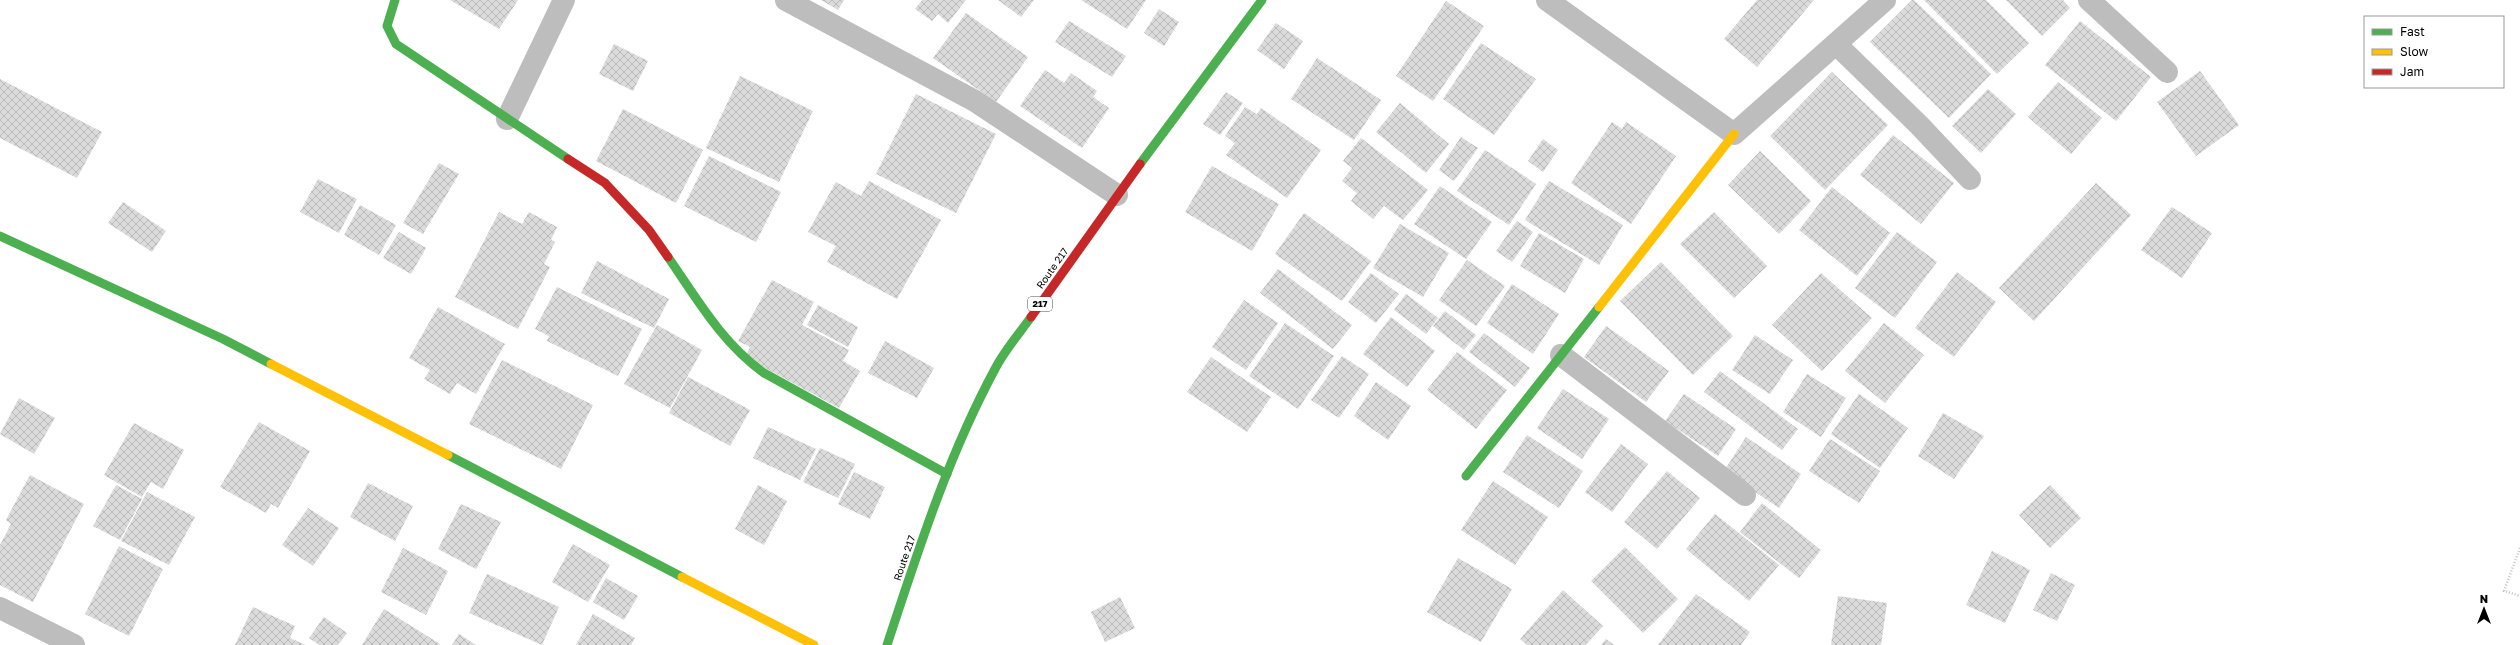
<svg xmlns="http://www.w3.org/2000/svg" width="2520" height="645" font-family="'Golos Text',sans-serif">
  <defs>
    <pattern id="building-cross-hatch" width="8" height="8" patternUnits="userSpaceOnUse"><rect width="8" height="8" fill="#dbdbdb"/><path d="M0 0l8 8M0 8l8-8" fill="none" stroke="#bababa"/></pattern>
  </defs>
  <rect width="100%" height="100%" fill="#fff"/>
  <!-- building -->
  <g fill="url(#building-cross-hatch)">
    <path d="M450,0H518L499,29Z"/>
    <path d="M821,0H844L838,10Z"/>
    <path d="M922,0H966L948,23L938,14L932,21L915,9Z"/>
    <path d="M998,0H1034L1021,17Z"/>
    <path d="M1081,0H1146L1127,29Z"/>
    <path d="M1757,0H1814L1757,67L1724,39Z"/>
    <path d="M1912,0H1914L1991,74L1949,118L1870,42Z"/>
    <path d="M1924,0H1986L2029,43L1997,74Z"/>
    <path d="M2006,0H2063L2070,8L2042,36Z"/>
    <path d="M1446,1L1484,26L1433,101L1396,76Z"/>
    <path d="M1159,9L1179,22L1164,46L1144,33Z"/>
    <path d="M966,13L1028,57L996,102L933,58Z"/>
    <path d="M1069,21L1126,56L1112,77L1055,42Z"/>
    <path d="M2080,21L2151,77L2116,121L2045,65Z"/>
    <path d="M1276,23L1303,41L1284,69L1257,50Z"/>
    <path d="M1481,43L1536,79L1494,135L1443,99Z"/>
    <path d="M614,44L648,61L633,91L599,74Z"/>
    <path d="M1317,58L1381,100L1354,140L1291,99Z"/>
    <path d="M1045,70L1064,83L1071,73L1097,91L1093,97L1109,108L1082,148L1020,106Z"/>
    <path d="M2200,71L2239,125L2196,156L2157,102Z"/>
    <path d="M1832,72L1888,125L1825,190L1770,136Z"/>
    <path d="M740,76L813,111L779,182L706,148Z"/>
    <path d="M0,79L102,132L77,178L0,138Z"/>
    <path d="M2058,82L2102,118L2071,154L2028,117Z"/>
    <path d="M1988,89L2016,114L1981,153L1952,126Z"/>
    <path d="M1226,92L1243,103L1220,135L1203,124Z"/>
    <path d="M916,94L996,134L956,213L876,174Z"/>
    <path d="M1400,103L1449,144L1426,173L1376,132Z"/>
    <path d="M1245,107L1257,114L1261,108L1321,150L1287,198L1226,155L1235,143L1225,136Z"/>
    <path d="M623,109L703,150L676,203L596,161Z"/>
    <path d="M1612,122L1622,129L1626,122L1676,156L1631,224L1571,183Z"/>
    <path d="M1893,135L1954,183L1921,224L1860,175Z"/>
    <path d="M1461,137L1478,148L1454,181L1439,170Z"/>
    <path d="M1361,138L1428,190L1403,220L1384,206L1373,219L1351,201L1357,193L1342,181L1352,168L1343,161Z"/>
    <path d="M1543,139L1558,150L1543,172L1528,161Z"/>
    <path d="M1485,150L1536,184L1509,225L1457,191Z"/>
    <path d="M1760,151L1811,201L1779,234L1728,185Z"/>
    <path d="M709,156L781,192L756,242L684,206Z"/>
    <path d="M439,163L459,174L423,234L403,223Z"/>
    <path d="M1212,166L1279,204L1252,251L1185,212Z"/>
    <path d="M318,179L357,199L339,233L300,212Z"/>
    <path d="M869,181L941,220L897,299L827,262L836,246L808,232L836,182L861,196Z"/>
    <path d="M1549,181L1623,225L1599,265L1525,220Z"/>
    <path d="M2096,183L2131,215L2034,321L1999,288Z"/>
    <path d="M1440,186L1492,222L1466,259L1414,224Z"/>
    <path d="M1832,187L1890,233L1857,276L1799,230Z"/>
    <path d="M123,202L166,231L152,252L108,223Z"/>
    <path d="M360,205L396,225L379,255L344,235Z"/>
    <path d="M2172,207L2212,233L2182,278L2141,250Z"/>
    <path d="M499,212L522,224L529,212L557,227L551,240L555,242L544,264L550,267L518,329L455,297Z"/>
    <path d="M1714,212L1767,266L1734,298L1680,244Z"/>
    <path d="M1304,213L1371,261L1342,301L1275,254Z"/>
    <path d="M1517,221L1533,232L1512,262L1496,251Z"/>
    <path d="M1400,224L1449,253L1423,297L1373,268Z"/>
    <path d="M399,232L426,248L411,274L383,258Z"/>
    <path d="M1897,232L1937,262L1895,318L1855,288Z"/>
    <path d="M1539,233L1584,259L1565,293L1520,266Z"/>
    <path d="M1467,260L1505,286L1476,326L1439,300Z"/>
    <path d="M597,261L669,299L654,328L581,293Z"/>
    <path d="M1661,262L1733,336L1693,375L1620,301Z"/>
    <path d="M1278,269L1352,325L1333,349L1260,293Z"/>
    <path d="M1957,272L1996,302L1954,357L1915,328Z"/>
    <path d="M1371,273L1399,294L1376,323L1348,302Z"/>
    <path d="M1821,273L1872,318L1822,371L1772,325Z"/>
    <path d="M772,280L814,302L802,325L849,350L843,361L860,371L839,408L745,357L750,347L738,341Z"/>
    <path d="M1512,284L1559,314L1533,354L1487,323Z"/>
    <path d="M557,287L642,329L618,376L547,341L549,336L535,329Z"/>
    <path d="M1406,294L1438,318L1426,334L1394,310Z"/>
    <path d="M1244,300L1278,323L1246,370L1212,347Z"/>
    <path d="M818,305L858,327L848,347L807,325Z"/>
    <path d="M438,307L505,344L476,394L457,383L450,394L424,379L430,370L409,358Z"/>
    <path d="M1445,311L1476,335L1464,350L1433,326Z"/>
    <path d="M1391,317L1435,351L1407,387L1363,354Z"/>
    <path d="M1285,323L1334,356L1298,409L1249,376Z"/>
    <path d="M1884,323L1924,355L1885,403L1845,371Z"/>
    <path d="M657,325L702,350L670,408L624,384Z"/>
    <path d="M1606,326L1669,371L1646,402L1584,357Z"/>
    <path d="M1484,333L1530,368L1515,387L1469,352Z"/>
    <path d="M1755,335L1793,360L1770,394L1732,370Z"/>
    <path d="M885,341L934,368L917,398L868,373Z"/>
    <path d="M1457,352L1507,390L1476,429L1427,390Z"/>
    <path d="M1342,356L1369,374L1339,418L1311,400Z"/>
    <path d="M1211,357L1271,397L1247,432L1187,392Z"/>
    <path d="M502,360L593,405L561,469L469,424Z"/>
    <path d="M1720,371L1798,429L1782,450L1704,392Z"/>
    <path d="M1807,374L1846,398L1821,437L1783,412Z"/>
    <path d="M688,377L750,410L730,446L669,413Z"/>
    <path d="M1376,382L1411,406L1388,440L1354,416Z"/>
    <path d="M1563,389L1609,419L1582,459L1537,428Z"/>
    <path d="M1684,394L1736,429L1718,456L1665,421Z"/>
    <path d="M1859,394L1908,428L1880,468L1831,434Z"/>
    <path d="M19,398L55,418L34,454L0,434Z"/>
    <path d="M1943,413L1984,436L1954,479L1918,456Z"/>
    <path d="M259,422L310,451L278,508L271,504L266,513L220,487Z"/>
    <path d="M134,423L184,450L163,489L151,482L142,497L104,475Z"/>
    <path d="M768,427L816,449L800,480L753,458Z"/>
    <path d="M1527,435L1583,471L1559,508L1503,472Z"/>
    <path d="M1746,437L1801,474L1779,508L1724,471Z"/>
    <path d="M1830,439L1880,471L1859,503L1809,471Z"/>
    <path d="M1621,444L1648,464L1612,512L1585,492Z"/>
    <path d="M820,448L855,464L838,498L803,482Z"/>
    <path d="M1667,471L1700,498L1657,549L1624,522Z"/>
    <path d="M854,472L885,487L870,519L838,504Z"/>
    <path d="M30,475L84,504L33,602L0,585V545L11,524L6,520Z"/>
    <path d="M1493,481L1548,517L1515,565L1461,530Z"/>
    <path d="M368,483L413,506L395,541L350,517Z"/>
    <path d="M116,485L142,499L120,540L93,526Z"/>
    <path d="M758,485L787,501L764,545L735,529Z"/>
    <path d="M2050,485L2081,518L2050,548L2019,515Z"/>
    <path d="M147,492L195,517L169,565L121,541Z"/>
    <path d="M1762,503L1821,550L1799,578L1740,532Z"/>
    <path d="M461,504L501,522L476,569L438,549Z"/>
    <path d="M308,508L339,528L313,566L282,545Z"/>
    <path d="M1715,514L1779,565L1749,601L1686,549Z"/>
    <path d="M573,544L610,565L588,602L552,582Z"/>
    <path d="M119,546L163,569L129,636L85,614Z"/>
    <path d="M1625,547L1678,599L1643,633L1591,581Z"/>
    <path d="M403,548L448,571L426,615L381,592Z"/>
    <path d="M1992,551L2030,570L2005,623L1966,605Z"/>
    <path d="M1458,558L1512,589L1481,642L1427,612Z"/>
    <path d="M2051,573L2075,585L2057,621L2033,610Z"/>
    <path d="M487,574L559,607L542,645L469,613Z"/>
    <path d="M606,578L638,596L624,620L593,602Z"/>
    <path d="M1563,590L1603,626L1586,645H1527L1520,639Z"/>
    <path d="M1696,594L1750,632L1741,645H1658Z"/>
    <path d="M1838,596L1887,603L1881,645H1831Z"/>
    <path d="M1120,597L1135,628L1105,642L1091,612Z"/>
    <path d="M253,607L295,626L290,638L306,645H235Z"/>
    <path d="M384,609L440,644L439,645H362Z"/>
    <path d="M593,614L635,638L631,645H576Z"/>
    <path d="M324,617L347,633L338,645H319L309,638Z"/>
    <path d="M459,634L476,645H452Z"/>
    <path d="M1606,639L1614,645H1601Z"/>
  </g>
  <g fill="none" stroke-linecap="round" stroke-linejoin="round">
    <!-- path -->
    <path stroke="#c2c2c2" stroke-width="2.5" stroke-dasharray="1 2" stroke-linecap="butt" d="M2520,548L2504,591L2520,596"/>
    <!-- street -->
    <g stroke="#bdbdbd" stroke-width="22">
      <path d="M786,0L975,101L1117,195"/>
      <path d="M1547,0L1734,134L1885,0"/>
      <path d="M2089,0L2167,72"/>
      <path d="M1836,44L1919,125L1970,179"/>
      <path d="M507,119L564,0"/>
      <path d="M1561,355L1745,495"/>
      <path d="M0,608L74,645"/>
    </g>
    <!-- fast -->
    <g stroke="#4caf50" stroke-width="9">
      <path d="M395,0L387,26L396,44L568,159"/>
      <path d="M1140,164L1262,0"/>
      <path d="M0,236L223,339L271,364"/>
      <path d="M668,257C697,299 722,343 764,373L947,474"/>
      <path d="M448,455L682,577"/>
      <path d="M1466,476L1599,307"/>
      <path d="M887,645C918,551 948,456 995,369C1004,351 1019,334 1031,317"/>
    </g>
    <!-- slow -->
    <g stroke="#ffc107" stroke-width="9">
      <path d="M1599,307L1734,134"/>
      <path d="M271,364L448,455"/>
      <path d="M682,577L814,645"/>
    </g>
    <!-- jam -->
    <g stroke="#c62828" stroke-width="9">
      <path d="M568,159L605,183L649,230L668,257"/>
      <path d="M1031,317L1140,164"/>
    </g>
  </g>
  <g text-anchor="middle" stroke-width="3" stroke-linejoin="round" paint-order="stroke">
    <!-- shield labels -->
    <rect fill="#fff" stroke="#4c4c4c" stroke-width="1" x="1028" y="297" width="24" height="14" rx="3"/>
    <g font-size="9" font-weight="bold" fill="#000">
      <text x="1040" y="307">217</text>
    </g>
    <!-- street labels -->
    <g font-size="10" fill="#000" stroke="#fff">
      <text transform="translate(1052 268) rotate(-55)" y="4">Route 217</text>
      <text transform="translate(904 558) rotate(-71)" y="4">Route 217</text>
    </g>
  </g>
  <!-- legend -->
  <rect x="2364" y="16" width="140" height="72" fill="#ffffff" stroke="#999999"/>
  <rect x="2372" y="29" width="20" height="6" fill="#4caf50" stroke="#999999"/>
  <text x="2400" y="36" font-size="12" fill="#000000">Fast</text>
  <rect x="2372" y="49" width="20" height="6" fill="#ffc107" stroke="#999999"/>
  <text x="2400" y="56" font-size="12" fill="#000000">Slow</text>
  <rect x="2372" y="69" width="20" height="6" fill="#c62828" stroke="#999999"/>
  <text x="2400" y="76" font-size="12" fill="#000000">Jam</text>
  <!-- north arrow -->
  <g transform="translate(2484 609)" stroke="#ffffff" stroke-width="3" paint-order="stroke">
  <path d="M0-3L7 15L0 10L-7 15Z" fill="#000000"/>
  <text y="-6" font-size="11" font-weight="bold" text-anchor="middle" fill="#000000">N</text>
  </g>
</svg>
